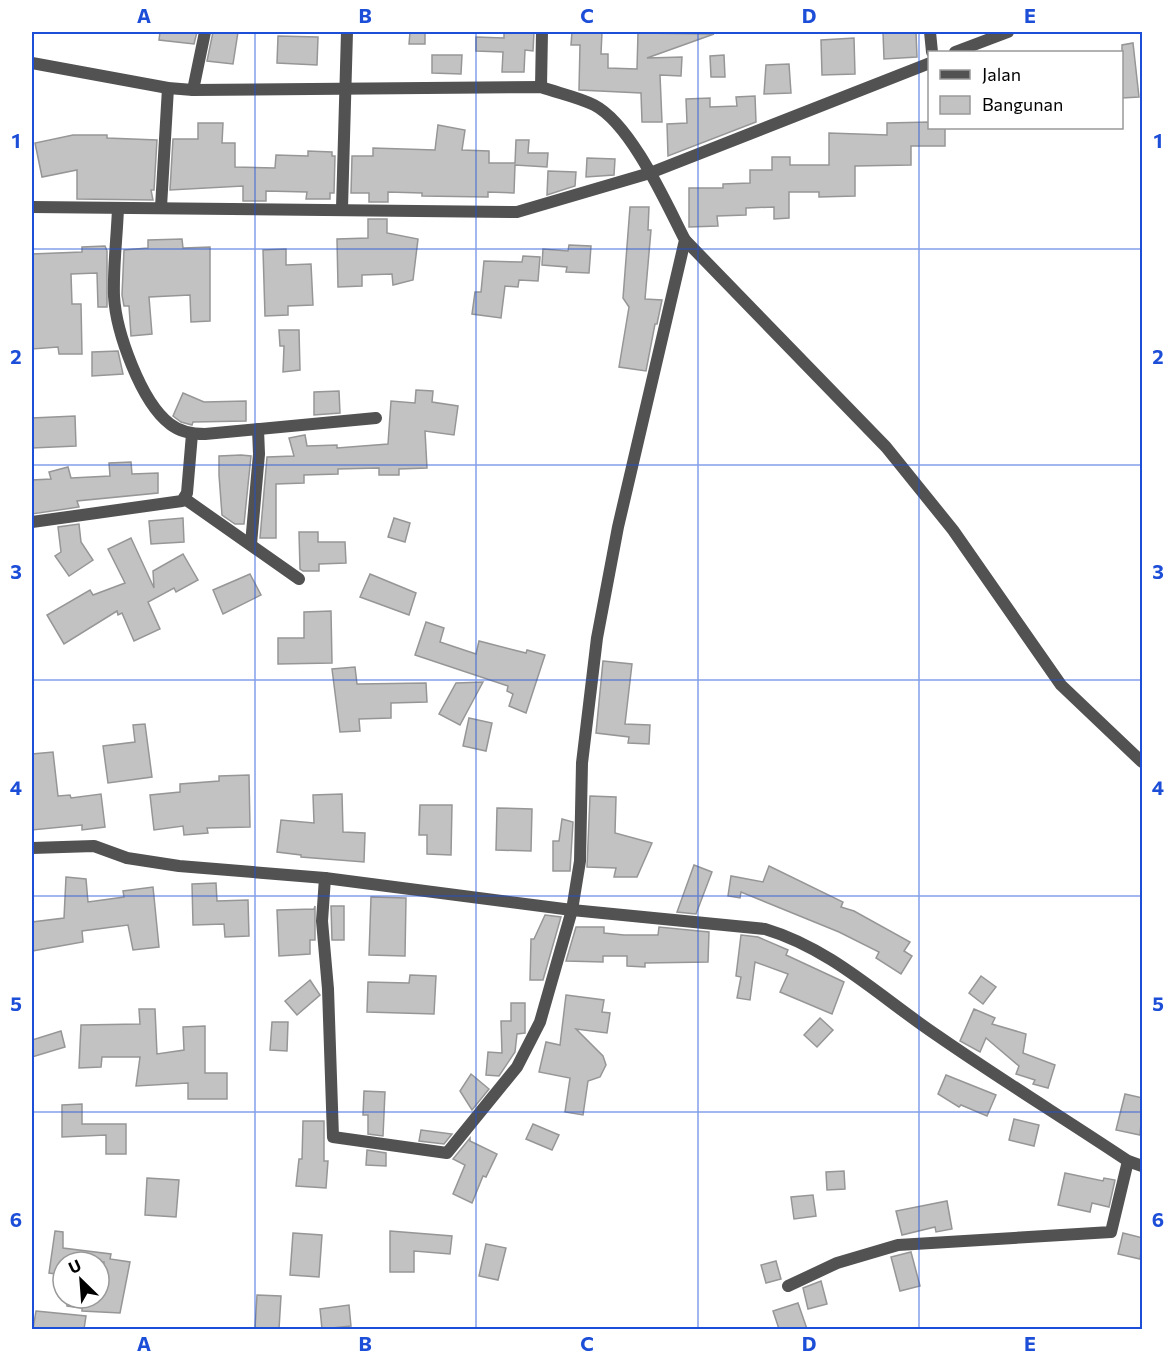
<svg xmlns="http://www.w3.org/2000/svg" width="1174" height="1361" font-family="Commissioner,sans-serif">
  <rect width="100%" height="100%" fill="#fff"/>
  <!-- building -->
  <g fill="#c2c2c2" stroke="#969696" stroke-width="1.5">
    <path d="M160,32H197L194,44L159,40Z"/>
    <path d="M213,32H238L233,64L207,61Z"/>
    <path d="M410,32H425V44H409Z"/>
    <path d="M504,32H534L533,51L525,50L524,72H502L503,52L476,51V37L504,38Z"/>
    <path d="M572,32H602L601,54H608V68L637,69L638,33L714,34L647,58L682,57L681,76L660,75L662,122H642L641,93L579,90L580,45H571Z"/>
    <path d="M883,32H916L917,57L884,59Z"/>
    <path d="M278,36L318,37L317,65L277,63Z"/>
    <path d="M854,38L855,74L822,75L821,40Z"/>
    <path d="M1133,43L1139,97L1122,98V45Z"/>
    <path d="M432,55H462L461,74L432,73Z"/>
    <path d="M724,55L725,77H711L710,56Z"/>
    <path d="M789,64L791,93L764,94L766,65Z"/>
    <path d="M755,96L756,122L668,156L667,124L687,123L686,99L710,98V107L737,106L736,97Z"/>
    <path d="M930,122V128H945V146H911V165L855,166V196L819,197V192H789V218L774,219V207L746,208V215L717,216L718,226L689,227V188H723V184L750,183V170H772V157H790V165H829V133L887,135V123Z"/>
    <path d="M198,123H223L222,143H235V167L275,168L276,155L308,156V151L332,152V156H335L334,193H330V199H306L307,192L266,191V201H243V186L170,190L173,139H198Z"/>
    <path d="M438,125L465,130L462,150L489,151V163H515L516,140H529L528,153H548L547,167L515,165L514,193L488,192V197L422,196V193L388,192V202H369V193H351L352,156H373V148L435,150Z"/>
    <path d="M73,135H107V138L157,140L154,190H151L153,200L77,199V170L42,177L35,143Z"/>
    <path d="M587,158L615,159L614,175L586,177Z"/>
    <path d="M548,171L576,172L575,186L547,195Z"/>
    <path d="M630,207H649L648,230H651L645,299L662,300L657,324H655L646,371L619,367L629,307L623,298Z"/>
    <path d="M368,219H387V233L418,239L413,280L393,285L392,274L362,275V286L338,287L337,239L368,238Z"/>
    <path d="M182,239L183,248L210,247V321L191,322L190,295L149,297L152,334L131,336L129,306H124L122,295L124,250L148,248V240Z"/>
    <path d="M569,245L591,246L589,273L566,272L567,267L542,265L543,249L568,251Z"/>
    <path d="M105,246L107,251V307H98L97,273L71,274L72,304H81L82,354H59L58,347L32,349V254L82,252V247Z"/>
    <path d="M286,249V265L311,264L313,305L288,306V315L265,316L263,250Z"/>
    <path d="M523,256L540,257L538,281L519,280L518,287L505,286L501,318L472,314L475,292H481L484,261L522,262Z"/>
    <path d="M279,330H299L300,370L283,372L284,346H280Z"/>
    <path d="M118,351L123,374L92,376V352Z"/>
    <path d="M416,390L433,391L432,402L458,406L454,435L425,431L427,468L399,469V475H379V468L338,469V474L304,475V483L276,484V538H260L267,457L294,456L289,438L305,435L307,446L337,445V448L388,444L391,401L415,403Z"/>
    <path d="M339,391L340,413L314,415V392Z"/>
    <path d="M183,393L204,402L246,401V421L193,422L192,425L181,422L173,416Z"/>
    <path d="M75,416L76,446L32,448V418Z"/>
    <path d="M241,455L251,456L244,524H235L222,515L219,475V456Z"/>
    <path d="M131,462L132,474L158,473V493L77,501L79,507L32,514V480L51,479L49,472L68,467L71,478L110,476L109,463Z"/>
    <path d="M183,518L184,542L151,544L149,521Z"/>
    <path d="M394,518L410,523L405,542L388,537Z"/>
    <path d="M79,524L81,542L93,560L69,576L55,556L61,552L58,527Z"/>
    <path d="M299,532H318V542H345L346,563L319,564V571H303L300,569Z"/>
    <path d="M131,538L154,588L153,571L183,554L198,580L176,592L174,588L148,602L160,629L134,641L122,613L118,615L117,611L64,644L47,615L90,590L93,595L125,583L108,549Z"/>
    <path d="M250,574L261,595L223,614L213,590Z"/>
    <path d="M370,574L416,593L409,615L360,597Z"/>
    <path d="M331,611L332,663L278,664V638H304V612Z"/>
    <path d="M426,622L444,628L440,642L476,654L479,641L526,653L527,650L545,655L526,713L509,706L513,694L507,691L508,686L415,655Z"/>
    <path d="M603,661L632,664L625,724L650,725L649,744L628,743L629,737L596,733Z"/>
    <path d="M355,667L357,684L426,683L427,702L391,703V718L359,719L360,731L340,732L332,669Z"/>
    <path d="M483,682L460,725L439,714L456,683Z"/>
    <path d="M469,718L492,723L486,751L463,746Z"/>
    <path d="M145,724L152,777L108,783L103,746L135,742L133,725Z"/>
    <path d="M53,752L58,796L70,795L71,798L101,794L105,827L82,830V825L32,830V754Z"/>
    <path d="M249,775L250,827L207,828L208,833L184,835L183,826L154,830L150,795L180,792V784L219,781V776Z"/>
    <path d="M342,794L343,832L365,833L364,862L301,857V855L277,852L281,820L314,823L313,795Z"/>
    <path d="M590,796L616,797L615,833L652,843L637,877H614L616,868L587,867Z"/>
    <path d="M420,805H452L451,855L427,854V835H419Z"/>
    <path d="M497,808L532,809L531,851L496,850Z"/>
    <path d="M562,819L573,822L570,871H553V841H559Z"/>
    <path d="M694,865L712,872L696,914L677,912Z"/>
    <path d="M769,866L843,902L841,907L854,911L910,942L904,951L912,956L901,974L876,958L879,952L839,932L741,892L740,898L728,896L731,876L763,882Z"/>
    <path d="M66,877L86,879L88,902L124,897L123,891L153,887L159,947L133,950L128,925L82,931L83,942L32,951V922L64,918Z"/>
    <path d="M216,883L217,901L248,900L249,936L225,937L224,924L193,925L192,884Z"/>
    <path d="M371,897L406,898L405,956L369,955Z"/>
    <path d="M315,906V940H310V954L279,956L277,910L314,909Z"/>
    <path d="M331,906H344V940H332Z"/>
    <path d="M545,915L561,917L543,980H530L531,939H534Z"/>
    <path d="M576,927H604V933L624,935H658L659,927L709,932L708,962L645,963V967L627,966V956H603V962L566,961Z"/>
    <path d="M741,935L758,937L788,950L786,955L844,982L832,1014L780,992L788,974L755,962L750,1000L737,998L741,977L736,976Z"/>
    <path d="M410,975L436,976L434,1014L367,1012L368,982L409,983Z"/>
    <path d="M981,976L996,987L983,1004L969,993Z"/>
    <path d="M310,980L320,995L297,1015L285,1001Z"/>
    <path d="M566,995L604,1000L602,1012L610,1013L607,1033L576,1029L603,1056L606,1065L600,1077L588,1081L583,1115L565,1112L570,1078L539,1072L546,1042L560,1045Z"/>
    <path d="M511,1003H525V1033L517,1034L515,1052L499,1076L486,1075L488,1052L502,1053L501,1021H511Z"/>
    <path d="M139,1009H155L157,1054L184,1050L183,1027L205,1026V1073H227V1099H188V1083L136,1086L140,1057H102L101,1067L79,1068L81,1025L140,1024Z"/>
    <path d="M974,1009L995,1018L992,1024L1026,1034L1023,1053L1055,1065L1048,1088L1033,1084L1035,1080L1016,1074L1019,1066L986,1038L980,1052L960,1041Z"/>
    <path d="M820,1018L833,1030L817,1047L804,1035Z"/>
    <path d="M272,1022H288L287,1051L270,1050Z"/>
    <path d="M61,1031L65,1047L32,1057V1040Z"/>
    <path d="M471,1074L489,1089L472,1110L460,1091Z"/>
    <path d="M946,1075L996,1095L987,1116L961,1105L959,1107L938,1094Z"/>
    <path d="M364,1091L385,1092L383,1136L368,1134V1115H363Z"/>
    <path d="M1125,1094L1143,1098L1140,1135L1116,1130Z"/>
    <path d="M82,1104V1124H126V1154H106V1135L62,1137V1105Z"/>
    <path d="M1014,1119L1039,1125L1034,1146L1009,1140Z"/>
    <path d="M303,1121H324V1161H328L326,1188L296,1186L299,1159H302Z"/>
    <path d="M533,1124L559,1135L552,1150L526,1139Z"/>
    <path d="M421,1130L452,1134L444,1144L419,1141Z"/>
    <path d="M470,1138V1141L497,1154L486,1177L483,1176L472,1203L453,1194L465,1165L453,1159Z"/>
    <path d="M367,1150L386,1153V1166L366,1165Z"/>
    <path d="M844,1171L845,1189L827,1190L826,1172Z"/>
    <path d="M1065,1173L1103,1181L1104,1178L1115,1180L1109,1207L1092,1203L1090,1212L1058,1205Z"/>
    <path d="M147,1178L179,1180L176,1217L145,1215Z"/>
    <path d="M813,1195L816,1216L794,1219L791,1197Z"/>
    <path d="M947,1201L952,1229L936,1232L935,1227L902,1235L896,1211Z"/>
    <path d="M55,1231L63,1232V1248L111,1254L110,1259L130,1262L120,1313L82,1311V1308L67,1306V1298H99L104,1262H63V1275L49,1273Z"/>
    <path d="M390,1231L452,1236L450,1254L414,1251V1272H390Z"/>
    <path d="M293,1233L322,1235L319,1277L290,1275Z"/>
    <path d="M1123,1233L1143,1238L1140,1259L1118,1254Z"/>
    <path d="M486,1244L506,1248L498,1280L479,1276Z"/>
    <path d="M911,1252L920,1286L900,1291L891,1257Z"/>
    <path d="M776,1261L781,1279L766,1283L761,1265Z"/>
    <path d="M821,1281L827,1304L808,1309L803,1288Z"/>
    <path d="M257,1295L281,1296L279,1329H255Z"/>
    <path d="M798,1303L807,1329H779L773,1311Z"/>
    <path d="M349,1305L351,1326L322,1329L320,1309Z"/>
    <path d="M36,1311L86,1316L84,1329H33Z"/>
  </g>
  <g fill="none" stroke-linecap="round" stroke-linejoin="round">
    <!-- street -->
    <g stroke="#525252" stroke-width="12">
      <path d="M930,32L932,52"/>
      <path d="M955,52L1008,32"/>
      <path d="M32,63L168,88L193,90L541,87C558,93 578,97 594,105C631,124 666,203 685,240L618,527L597,638L582,763L580,861L572,910L540,1022L517,1067L447,1153L333,1137L328,989L322,921L325,878"/>
      <path d="M541,87L542,32"/>
      <path d="M193,90L205,32"/>
      <path d="M32,207L517,212L650,173L930,63"/>
      <path d="M161,207L168,88"/>
      <path d="M118,208C117,237 113,267 114,296C116,332 141,402 170,424C180,432 192,434 205,434L376,418"/>
      <path d="M342,208L347,32"/>
      <path d="M685,240L886,447L953,530L1061,685L1142,762"/>
      <path d="M185,499L299,579"/>
      <path d="M32,522L182,501L187,493L192,434"/>
      <path d="M251,544L259,454L258,429"/>
      <path d="M32,848L94,846L127,858L179,866L325,878L572,910L765,929C832,949 881,998 938,1036C1000,1079 1065,1119 1128,1161L1142,1166"/>
      <path d="M788,1286L837,1263L898,1245L1111,1232L1128,1161"/>
    </g>
  </g>
  <!-- grid -->
  <path fill="none" stroke="#1d4ed8" stroke-width="1.5" stroke-opacity="0.55" d="M255,32V1330M476,32V1330M698,32V1330M919,32V1330M32,249H1142M32,465H1142M32,680H1142M32,896H1142M32,1112H1142"/>
  <!-- border -->
  <rect width="1174" height="1361" fill="none" stroke="#ffffff" stroke-width="66"/>
  <!-- legend -->
  <rect x="928" y="51" width="195" height="78" fill="#ffffff" stroke="#999999" stroke-width="1.5"/>
  <rect x="940" y="70" width="30" height="9" fill="#525252" stroke="#999999" stroke-width="1.5"/>
  <text x="982" y="81" font-size="18" fill="#000000">Jalan</text>
  <rect x="940" y="96" width="30" height="18" fill="#c2c2c2" stroke="#999999" stroke-width="1.5"/>
  <text x="982" y="111" font-size="18" fill="#000000">Bangunan</text>
  <!-- north arrow -->
  <g transform="translate(81 1280) rotate(335)"><circle r="28" fill="#ffffff" stroke="#999999" stroke-width="1.5"/>
  <path d="M0-4.5L10 22L0 15L-10 22Z" fill="#000000"/>
  <text y="-9" font-size="16" font-weight="bold" text-anchor="middle" fill="#000000">U</text>
  </g>
  <rect x="33" y="33" width="1108" height="1295" fill="none" stroke="#1d4ed8" stroke-width="2"/>
  <g font-size="20" text-anchor="middle" font-weight="bold" fill="#1d4ed8">
    <text x="144" y="23">A</text>
    <text x="365" y="23">B</text>
    <text x="587" y="23">C</text>
    <text x="809" y="23">D</text>
    <text x="1030" y="23">E</text>
    <text x="16" y="148">1</text>
    <text x="1158" y="148">1</text>
    <text x="16" y="364">2</text>
    <text x="1158" y="364">2</text>
    <text x="16" y="579">3</text>
    <text x="1158" y="579">3</text>
    <text x="16" y="795">4</text>
    <text x="1158" y="795">4</text>
    <text x="16" y="1011">5</text>
    <text x="1158" y="1011">5</text>
    <text x="16" y="1227">6</text>
    <text x="1158" y="1227">6</text>
    <text x="144" y="1351">A</text>
    <text x="365" y="1351">B</text>
    <text x="587" y="1351">C</text>
    <text x="809" y="1351">D</text>
    <text x="1030" y="1351">E</text>
  </g>
</svg>
